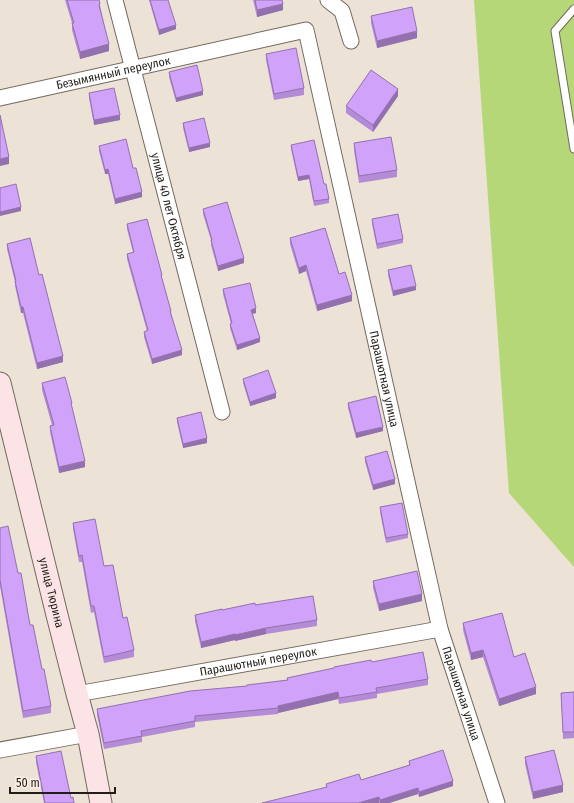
<svg xmlns="http://www.w3.org/2000/svg" width="574" height="803" font-family="'Fira Sans Condensed',sans-serif">
  <rect width="100%" height="100%" fill="#ede2d6"/>
  <!-- green -->
  <path fill="#b5d777" d="M474,0H574V567L509,493Z"/>
  <g fill="none" stroke-linecap="round" stroke-linejoin="round">
    <defs>
      <path id="lane" d="M574,9L555,31L574,149"/>
      <g id="street">
        <path id="s1" d="M115,0L222,412"/>
        <path d="M328,0L342,11L351,41"/>
        <path id="s2" d="M0,98L306,30L440,629L497,803"/>
        <path id="s3" d="M77,694L440,629"/>
        <path d="M0,750L88,734"/>
      </g>
      <g id="secondary">
        <path id="s4" d="M0,383L57,615L77,694L88,734L101,803"/>
      </g>
    </defs>
    <!-- lane casing -->
    <use href="#lane" stroke="#73695f" stroke-width="9"/>
    <!-- street casing -->
    <use href="#street" stroke="#73695f" stroke-width="17"/>
    <!-- secondary casing -->
    <use href="#secondary" stroke="#73695f" stroke-width="23"/>
    <!-- lane -->
    <use href="#lane" stroke="#fff" stroke-width="7"/>
    <!-- street -->
    <use href="#street" stroke="#fff" stroke-width="15"/>
    <!-- secondary -->
    <use href="#secondary" stroke="#fce4e6" stroke-width="21"/>
  </g>
  <!-- wall -->
  <g fill="#b48bd6">
    <path d="M65,0H99L109,51L80,59L72,30V23Z"/>
    <path d="M149,0H168L176,29L159,35Z"/>
    <path d="M253,0H282L283,10L257,17Z"/>
    <path d="M371,16L417,38L377,48L371,23Z"/>
    <path d="M266,54L304,88V95L274,100L266,60Z"/>
    <path d="M169,72L203,95L176,102L169,77Z"/>
    <path d="M89,93L120,120L94,125L89,98Z"/>
    <path d="M398,96L373,132L346,113V106Z"/>
    <path d="M183,123L210,147L189,152L183,128Z"/>
    <path d="M354,143L397,170V177L359,183L354,150Z"/>
    <path d="M291,145L324,184L329,199V203L314,206L309,179L298,181L291,149Z"/>
    <path d="M99,146L133,168L142,197L115,204L108,174H105L99,151Z"/>
    <path d="M203,209L244,263L218,271L211,245V240L203,214Z"/>
    <path d="M372,219L403,239V243L377,249L372,224Z"/>
    <path d="M127,224L162,278L182,355L152,364L144,337V332L147,331L127,259V254L133,252L127,229Z"/>
    <path d="M290,238L339,274L352,301L317,311L306,271L299,274L290,244Z"/>
    <path d="M7,244L39,275L63,362L37,369L23,313H21L15,286V282L7,249Z"/>
    <path d="M388,270L416,290L393,296L388,275Z"/>
    <path d="M223,289L256,313L253,314L260,342L237,350L230,328L231,324L223,294Z"/>
    <path d="M243,379L276,398L250,406L243,383Z"/>
    <path d="M42,383L72,408L85,467L59,473L50,432V426L52,425L42,390Z"/>
    <path d="M348,403L383,431L356,438L348,408Z"/>
    <path d="M177,418L207,443L183,448L177,422Z"/>
    <path d="M365,457L395,484L373,490L365,462Z"/>
    <path d="M380,507L408,534V538L386,543L380,512Z"/>
    <path d="M73,523L104,566L123,618L134,650V657L104,663L94,612L91,613L82,562H79L73,529Z"/>
    <path d="M0,528L18,573L30,625L51,706V713L23,718L0,586Z"/>
    <path d="M373,581L422,601L379,611L373,588Z"/>
    <path d="M255,605L317,620V626L266,634L235,641V640L201,648L195,621V615Z"/>
    <path d="M463,623L514,657L536,694L499,706L483,657L471,660L463,630Z"/>
    <path d="M372,662L428,679V685L377,694V698L339,704L338,699L278,713V714L195,722V727L142,737V742L104,749L97,715V709L287,680V678Z"/>
    <path d="M574,692V738L563,739L561,693Z"/>
    <path d="M36,756L71,798L74,803H44L36,762Z"/>
    <path d="M525,757L563,792L533,799L525,764Z"/>
    <path d="M409,761L453,786L419,797L418,794L389,803H379L326,787V784L361,780L409,765Z"/>
  </g>
  <!-- shaded-wall -->
  <g fill="#9271ae">
    <path d="M283,4V10L257,17V10Z"/>
    <path d="M176,25V29L159,35V30Z"/>
    <path d="M417,31V38L377,48V41Z"/>
    <path d="M109,44V51L80,59V52Z"/>
    <path d="M398,89V96L373,132V125Z"/>
    <path d="M203,91V95L176,102V98Z"/>
    <path d="M120,115V120L94,125V120Z"/>
    <path d="M210,143V147L189,152V148Z"/>
    <path d="M9,157V164L0,166V159Z"/>
    <path d="M108,169V174H105V170Z"/>
    <path d="M309,175V179L298,181V177Z"/>
    <path d="M142,192V197L115,204V199Z"/>
    <path d="M21,207V211L0,216V212Z"/>
    <path d="M244,258V263L218,271V266Z"/>
    <path d="M306,265V271L299,274V268Z"/>
    <path d="M416,286V290L393,296V291Z"/>
    <path d="M352,295V301L317,311V305Z"/>
    <rect x="21" y="307" width="2" height="6"/>
    <path d="M256,308V313L251,314V310Z"/>
    <path d="M260,338V342L237,350V345Z"/>
    <path d="M182,350V355L152,364V359Z"/>
    <path d="M63,356V362L37,369V363Z"/>
    <path d="M276,393V398L250,406V402Z"/>
    <path d="M383,427V431L356,438V433Z"/>
    <path d="M207,438V443L183,448V444Z"/>
    <path d="M85,461V467L59,473V467Z"/>
    <path d="M395,479V484L373,490V485Z"/>
    <path d="M422,594V601L379,611V604Z"/>
    <path d="M266,628V634L235,641V635Z"/>
    <path d="M235,634V640L201,648V642Z"/>
    <path d="M483,650V657L471,660V653Z"/>
    <path d="M536,687V694L499,706V699Z"/>
    <path d="M338,692V699L278,713V706Z"/>
    <path d="M453,781V786L419,797V792Z"/>
    <path d="M563,785V792L533,799V792Z"/>
    <path d="M418,788V794L389,803H380V800Z"/>
    <path d="M379,797V803H358Z"/>
  </g>
  <!-- building -->
  <g fill="#d1a2f9" stroke="#9271ae">
    <path d="M67,0H99L100,4L99,5L109,44L80,52L72,23H74Z"/>
    <path d="M150,0H168L176,25L159,30Z"/>
    <path d="M255,0H282L283,4L257,10Z"/>
    <path d="M412,7L417,31L377,41L371,16Z"/>
    <path d="M296,48L304,88L274,94L266,54Z"/>
    <path d="M197,65L203,91L176,98L169,72Z"/>
    <path d="M371,70L398,89L373,125L346,106Z"/>
    <path d="M114,88L120,115L94,120L89,93Z"/>
    <path d="M0,115L9,157L0,159Z"/>
    <path d="M204,118L210,143L189,148L183,123Z"/>
    <path d="M391,137L397,170L359,176L354,143Z"/>
    <path d="M126,139L133,168H136L142,192L115,199L108,169L105,170L99,146Z"/>
    <path d="M314,140L324,184H326L329,199L314,201L309,175L298,177L291,145Z"/>
    <path d="M16,184L21,207L0,212V188Z"/>
    <path d="M227,202L244,258L218,266L211,240H212L203,209Z"/>
    <path d="M398,214L403,239L377,244L372,219Z"/>
    <path d="M147,219L162,275H161L171,311H170L182,350L152,359L144,332L148,330L127,254L134,252L127,224Z"/>
    <path d="M325,228L339,274L345,272L352,295L317,305L306,265L299,268L290,238Z"/>
    <path d="M30,238L39,275L42,274L63,356L37,363L23,307H21L15,281H16L7,244Z"/>
    <path d="M411,265L416,286L393,291L388,270Z"/>
    <path d="M250,283L256,308L251,310L260,338L237,345L230,324L232,323L223,289Z"/>
    <path d="M268,370L276,393L250,402L243,379Z"/>
    <path d="M65,377L72,403H71L85,461L59,467L50,426L54,425L42,383Z"/>
    <path d="M376,396L383,427L356,433L348,403Z"/>
    <path d="M201,412L207,438L183,444L177,418Z"/>
    <path d="M387,451L395,479L373,485L365,457Z"/>
    <path d="M402,503L408,534L386,538L380,507Z"/>
    <path d="M95,519L104,566L113,565L123,618L127,617L134,650L104,657L94,606H91L82,555L79,556L73,523Z"/>
    <path d="M8,526L18,573H21L30,625H33L42,669H44L51,706L23,711L0,580V528Z"/>
    <path d="M417,571L422,594L379,604L373,581Z"/>
    <path d="M313,596L317,620L266,628L235,635V634L201,642L195,615L222,609V610L255,603V605Z"/>
    <path d="M502,613L514,657L525,653L536,687L499,699L483,650L471,653L463,623Z"/>
    <path d="M423,652L428,679L376,688L377,692L339,698L338,692L278,706V708L195,716V721L141,731L142,736L104,743L97,709L190,691L247,686V685L288,680L287,678L334,668V667L371,660L372,662Z"/>
    <path d="M574,692V732H563L561,693Z"/>
    <path d="M443,750L453,781L419,792L418,788L380,800L379,797L358,803H262L327,787L326,784L359,774L361,780L410,765L409,761Z"/>
    <path d="M554,750L563,785L533,792L525,757Z"/>
    <path d="M61,751L71,798L73,797L74,803H45L36,756Z"/>
  </g>
  <g text-anchor="middle" stroke-width="3" stroke-linejoin="round" paint-order="stroke">
    <!-- street labels -->
    <g font-size="12" fill="#211d19" stroke="#fbefe3">
      <text dy="4" stroke="none"><textPath href="#s2" startOffset="116">Безымянный переулок</textPath></text>
      <text dy="4" stroke="none"><textPath href="#s1" startOffset="213">улица 40 лет Октября</textPath></text>
      <text dy="4" stroke="none"><textPath href="#s2" startOffset="671">Парашютная улица</textPath></text>
      <text dy="4" stroke="none"><textPath href="#s4" startOffset="216">улица Тюрина</textPath></text>
      <text dy="4" stroke="none"><textPath href="#s3" startOffset="184">Парашютный переулок</textPath></text>
      <text dy="4" stroke="none"><textPath href="#s2" startOffset="995">Парашютная улица</textPath></text>
    </g>
  </g>
  <!-- scale -->
  <path d="M10 787v6h105v-6" fill="none" stroke="#211d19" stroke-width="2"/>
  <text x="16" y="787" font-size="12" fill="#211d19" stroke="#fbefe3" stroke-width="3" paint-order="stroke">50 m</text>
</svg>
